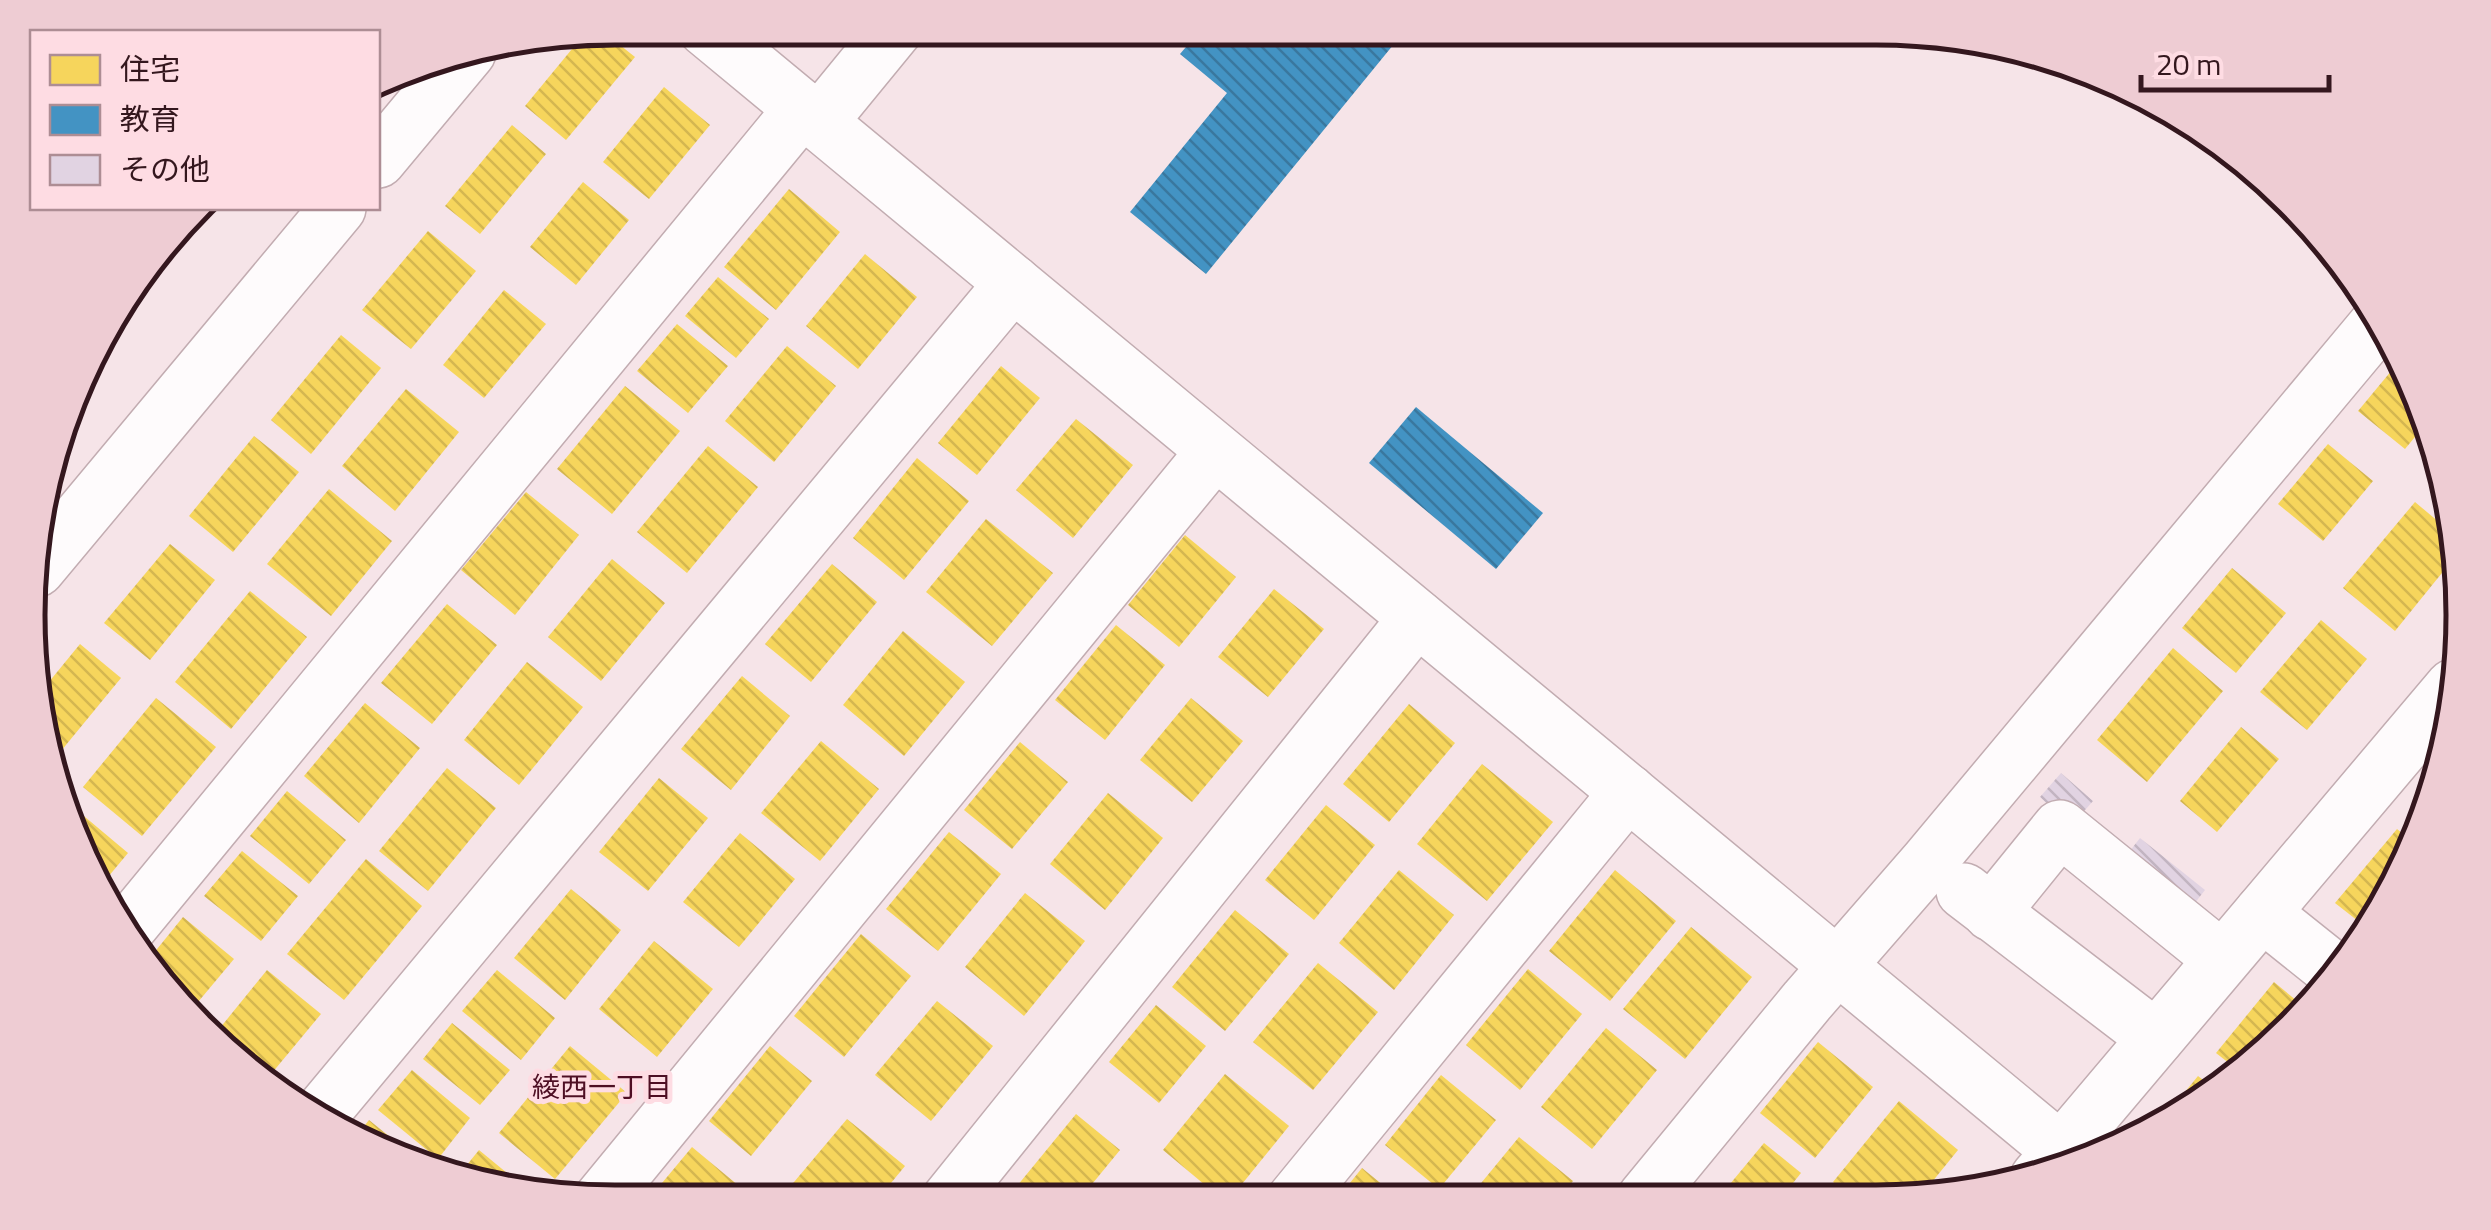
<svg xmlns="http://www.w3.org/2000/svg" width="2491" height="1230" font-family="'Titillium Web','Noto Sans JP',sans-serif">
  <defs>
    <pattern id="homes-back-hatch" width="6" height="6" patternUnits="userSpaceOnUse" patternTransform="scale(2.5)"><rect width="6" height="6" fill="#f6d55c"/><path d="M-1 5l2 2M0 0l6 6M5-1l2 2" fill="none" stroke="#d4b650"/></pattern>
    <pattern id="schools-back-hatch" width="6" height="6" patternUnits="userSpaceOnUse" patternTransform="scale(2.5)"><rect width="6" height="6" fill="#4393c3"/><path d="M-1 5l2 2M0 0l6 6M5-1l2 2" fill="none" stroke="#39779e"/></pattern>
    <pattern id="building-back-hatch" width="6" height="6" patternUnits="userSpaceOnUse" patternTransform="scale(2.5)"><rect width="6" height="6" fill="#e1d3e2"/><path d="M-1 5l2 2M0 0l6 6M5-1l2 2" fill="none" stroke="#c2b4c1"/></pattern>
  </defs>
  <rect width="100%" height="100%" fill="#f6e4e8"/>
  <!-- homes -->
  <g fill="url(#homes-back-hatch)">
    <path d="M601,30L635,57L566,140L525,106L586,32Z"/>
    <path d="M664,87L710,125L649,199L603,162Z"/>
    <path d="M512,125L546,154L480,234L445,206Z"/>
    <path d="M583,182L629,220L576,285L530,247Z"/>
    <path d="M789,189L840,232L776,310L724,267Z"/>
    <path d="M428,231L476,271L411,349L362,310Z"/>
    <path d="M865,254L917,297L858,369L806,326Z"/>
    <path d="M718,277L769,319L736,358L685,316Z"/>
    <path d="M504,290L546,324L484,398L443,365Z"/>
    <path d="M677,324L728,366L688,413L637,371Z"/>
    <path d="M341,335L381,368L311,454L271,420Z"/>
    <path d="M787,346L836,386L774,462L725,421Z"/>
    <path d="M2397,364L2429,420L2405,449L2358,411Z"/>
    <path d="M1001,366L1040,398L977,475L938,443Z"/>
    <path d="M625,386L680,431L612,514L557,469Z"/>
    <path d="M406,389L459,432L395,511L342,466Z"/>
    <path d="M1076,419L1133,465L1073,538L1016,490Z"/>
    <path d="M254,436L299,472L233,552L189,516Z"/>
    <path d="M2328,444L2373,481L2323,541L2278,504Z"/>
    <path d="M708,446L758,487L687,573L637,532Z"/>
    <path d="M917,458L969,501L904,580L853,538Z"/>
    <path d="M329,489L392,541L331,616L267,564Z"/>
    <path d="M526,492L579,535L515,615L461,570Z"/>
    <path d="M2415,502L2446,528L2450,563L2395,631L2343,588Z"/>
    <path d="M986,519L1053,573L992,646L926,592Z"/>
    <path d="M1185,535L1236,577L1179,647L1128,605Z"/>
    <path d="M170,544L215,580L150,660L104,623Z"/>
    <path d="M612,559L665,603L601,681L548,637Z"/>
    <path d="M832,564L877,602L811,682L765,644Z"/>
    <path d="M2232,568L2286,613L2236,673L2182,628Z"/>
    <path d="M1274,589L1324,629L1268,697L1218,657Z"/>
    <path d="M250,591L307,637L231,729L175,682Z"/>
    <path d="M447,604L497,645L432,724L381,683Z"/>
    <path d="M2321,620L2367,659L2307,730L2260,692Z"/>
    <path d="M1116,625L1165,665L1105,740L1055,700Z"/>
    <path d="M903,631L965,682L904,756L843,705Z"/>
    <path d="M80,644L121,678L61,751L47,740L35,699Z"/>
    <path d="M2173,648L2223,691L2147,782L2097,740Z"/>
    <path d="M527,662L583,707L519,785L464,740Z"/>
    <path d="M742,676L790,716L731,790L681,749Z"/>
    <path d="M156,698L216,747L142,836L83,787Z"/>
    <path d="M1191,698L1243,741L1192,802L1140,760Z"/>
    <path d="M365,703L420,748L359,823L304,776Z"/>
    <path d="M1409,704L1455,743L1389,822L1343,784Z"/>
    <path d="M2241,727L2279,759L2217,832L2180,801Z"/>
    <path d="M821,741L879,789L820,861L761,813Z"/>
    <path d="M1020,742L1068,782L1012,849L964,810Z"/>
    <path d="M1482,764L1553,822L1487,901L1417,844Z"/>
    <path d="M447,768L496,808L428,891L379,851Z"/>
    <path d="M659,778L708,818L648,891L599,852Z"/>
    <path d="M287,791L346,840L309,884L250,836Z"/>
    <path d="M1108,793L1163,838L1105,910L1050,864Z"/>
    <path d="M66,801L128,853L98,889L88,874Z"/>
    <path d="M1326,805L1375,845L1314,920L1265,880Z"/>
    <path d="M2397,829L2412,841L2403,874L2367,928L2335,903Z"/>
    <path d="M949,832L1001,874L938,951L886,909Z"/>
    <path d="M740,833L795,879L739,947L683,902Z"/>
    <path d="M242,851L298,896L261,941L204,896Z"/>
    <path d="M366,859L422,906L344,1000L287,954Z"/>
    <path d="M1399,870L1454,915L1394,990L1339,943Z"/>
    <path d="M1615,870L1676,921L1610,1001L1549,951Z"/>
    <path d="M571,889L621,930L565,1000L514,958Z"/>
    <path d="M1025,893L1085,941L1024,1016L965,967Z"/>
    <path d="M1235,910L1289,954L1225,1031L1172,987Z"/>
    <path d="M183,917L234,959L188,1014L149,959Z"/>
    <path d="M1691,927L1752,977L1685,1059L1623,1009Z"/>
    <path d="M861,934L911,976L844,1057L794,1016Z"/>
    <path d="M654,941L713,989L657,1057L599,1009Z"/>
    <path d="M1318,963L1378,1012L1313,1090L1253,1042Z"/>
    <path d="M1528,969L1582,1014L1520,1090L1466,1045Z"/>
    <path d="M267,970L321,1014L267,1079L211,1039Z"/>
    <path d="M497,970L555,1018L521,1060L462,1011Z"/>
    <path d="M2274,982L2308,1010L2239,1071L2216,1053Z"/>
    <path d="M937,1001L993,1046L931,1121L875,1075Z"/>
    <path d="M1156,1005L1206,1046L1159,1103L1109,1062Z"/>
    <path d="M452,1023L510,1070L480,1105L423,1059Z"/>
    <path d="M1606,1028L1657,1070L1592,1149L1541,1107Z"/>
    <path d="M1818,1042L1873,1087L1815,1158L1760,1113Z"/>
    <path d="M570,1046L627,1093L555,1179L499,1133Z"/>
    <path d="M770,1046L812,1081L751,1156L709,1121Z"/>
    <path d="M412,1070L470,1118L438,1159L378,1110Z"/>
    <path d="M1225,1074L1289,1126L1229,1200H1223L1163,1150Z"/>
    <path d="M1441,1075L1496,1120L1439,1189L1385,1145Z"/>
    <path d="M2198,1076L2217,1091L2203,1103L2158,1125Z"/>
    <path d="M1899,1101L1958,1150L1919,1198H1852L1833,1182Z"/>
    <path d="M1076,1114L1120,1150L1079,1200H1022L1012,1192Z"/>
    <path d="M847,1119L905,1166L877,1200L805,1201L789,1188Z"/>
    <path d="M369,1120L416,1158L353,1140Z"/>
    <path d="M1519,1137L1573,1181L1558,1199H1468Z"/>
    <path d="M1764,1143L1801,1173L1781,1198H1747L1730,1184Z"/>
    <path d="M692,1147L739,1186L726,1201H647Z"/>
    <path d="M479,1150L524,1187L462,1171Z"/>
    <path d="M1362,1168L1400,1199H1337Z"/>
    <path d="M1145,1186L1162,1200H1133Z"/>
  </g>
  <!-- schools -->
  <g fill="url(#schools-back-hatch)">
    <path d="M1202,28H1407L1206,274L1130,212L1227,93L1180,54Z"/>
    <path d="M1416,407L1543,513L1496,569L1369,463Z"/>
  </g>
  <!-- building -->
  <g fill="url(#building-back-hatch)">
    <path d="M2061,773L2093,801L2071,826L2040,797Z"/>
    <path d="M2140,838L2205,890L2191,908L2126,856Z"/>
  </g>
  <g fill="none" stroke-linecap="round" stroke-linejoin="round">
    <defs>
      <g id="minor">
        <path d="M705,28L2078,1165"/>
        <path d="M819,122L896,28"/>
        <path d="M378,160L468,52"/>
        <path d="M37,569L338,208"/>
        <path d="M1964,891L2156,1038"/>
        <path d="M1991,913L2060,828L2222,959"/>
        <path d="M2262,913L2337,973"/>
        <path d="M127,929L803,108"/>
        <path d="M319,1116L1013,283"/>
        <path d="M2038,1178L2453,687"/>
        <path d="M1645,1198L1807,1001L1928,862L2375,327"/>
        <path d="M1295,1199L1628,792"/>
        <path d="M949,1200L1417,618"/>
        <path d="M600,1201L1215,451"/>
      </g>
    </defs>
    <!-- minor casing -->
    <use href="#minor" stroke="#c2acb1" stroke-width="58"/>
    <!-- minor -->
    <use href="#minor" stroke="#fefbfc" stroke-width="55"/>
  </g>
  <g text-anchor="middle" stroke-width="10" stroke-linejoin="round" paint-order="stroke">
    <!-- neighbourhood labels -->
    <g font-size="28" fill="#4e0e23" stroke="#fedce3">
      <text x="602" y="1097">綾西一丁目</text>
    </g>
  </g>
  <!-- crop -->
  <path d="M0 0H2491V1230H0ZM615 45H1876A570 570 0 0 1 2446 615V615A570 570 0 0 1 1876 1185H615A570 570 0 0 1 45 615V615A570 570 0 0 1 615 45Z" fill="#eeccd3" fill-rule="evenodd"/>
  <path fill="none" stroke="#34171e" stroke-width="5" d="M615 45H1876A570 570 0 0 1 2446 615V615A570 570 0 0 1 1876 1185H615A570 570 0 0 1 45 615V615A570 570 0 0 1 615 45Z"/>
  <!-- legend -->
  <rect x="30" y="30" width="350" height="180" fill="#fedce3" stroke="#ad8d94" stroke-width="2.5"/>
  <rect x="50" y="55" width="50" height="30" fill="#f6d55c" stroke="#ad8d94" stroke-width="2.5"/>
  <text x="120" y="80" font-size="30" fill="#34171e">住宅</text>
  <rect x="50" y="105" width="50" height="30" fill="#4393c3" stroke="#ad8d94" stroke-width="2.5"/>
  <text x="120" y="130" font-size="30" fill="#34171e">教育</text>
  <rect x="50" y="155" width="50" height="30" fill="#e1d3e2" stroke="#ad8d94" stroke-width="2.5"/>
  <text x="120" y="180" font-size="30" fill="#34171e">その他</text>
  <!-- scale -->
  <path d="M2141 75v15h188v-15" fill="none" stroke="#34171e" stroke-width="5"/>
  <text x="2156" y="75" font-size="30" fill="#34171e" stroke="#fedce3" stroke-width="8" paint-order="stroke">20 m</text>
</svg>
